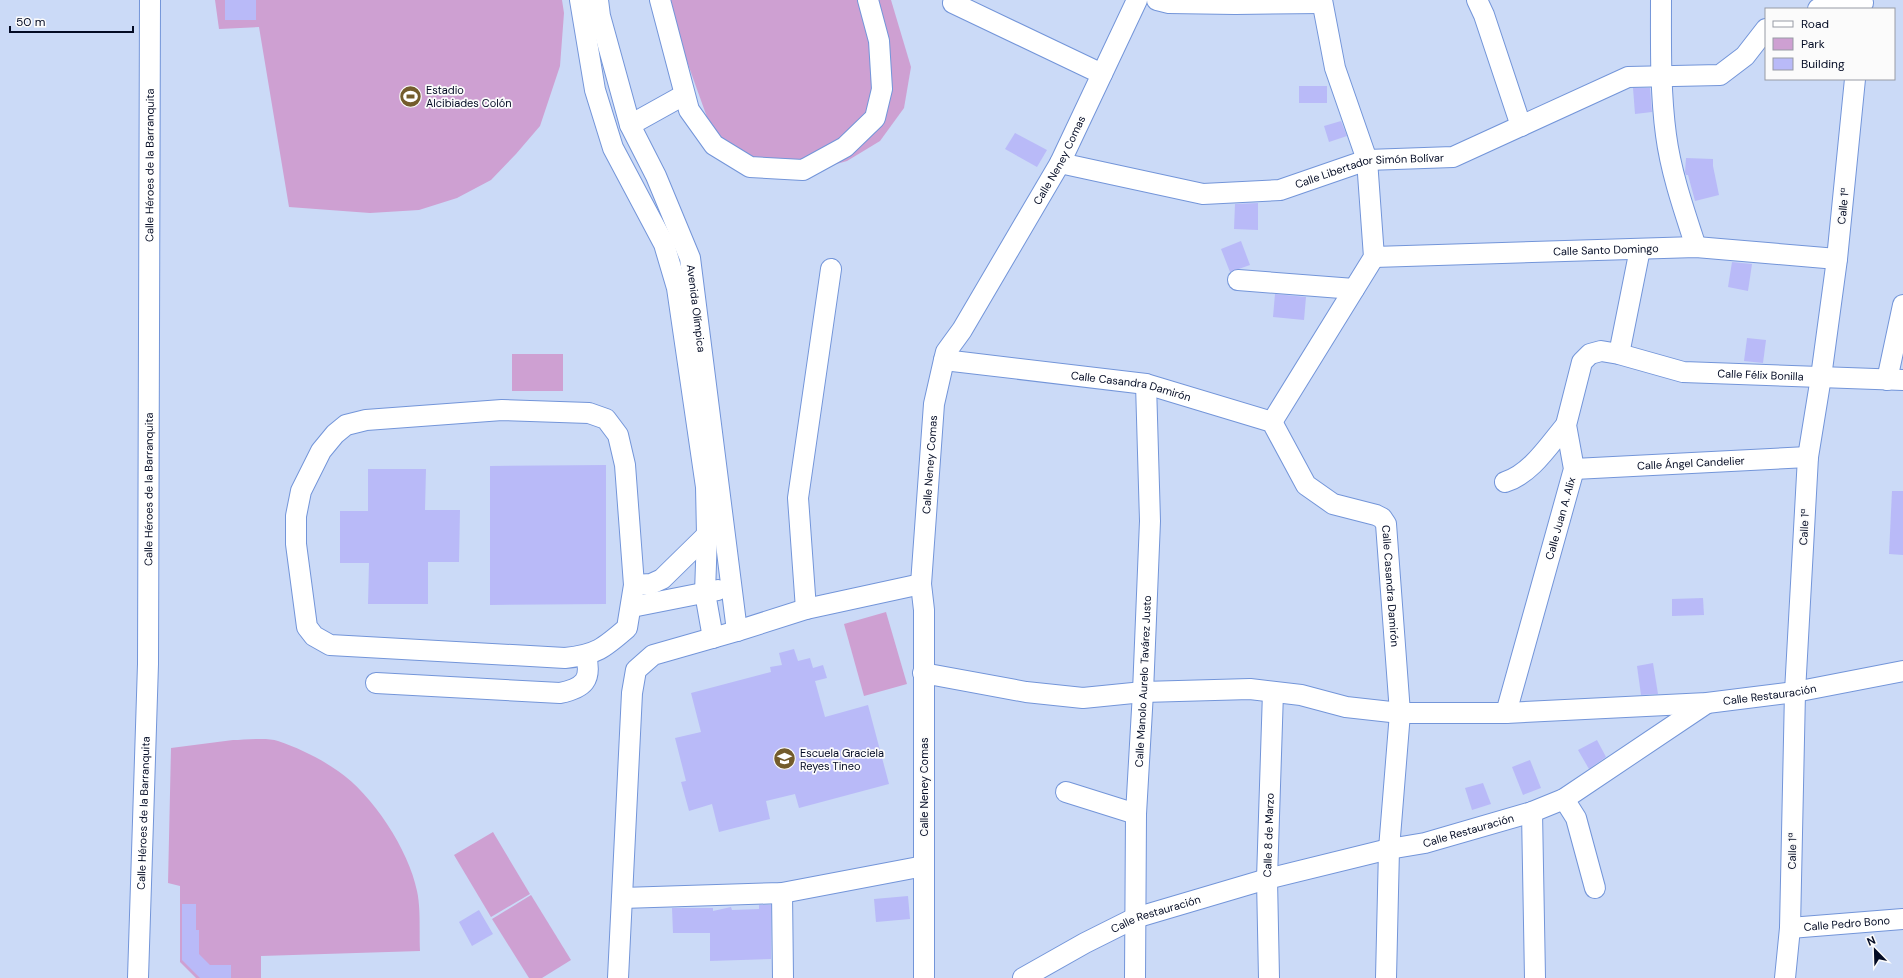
<svg xmlns="http://www.w3.org/2000/svg" width="1903" height="978" font-family="'DM Sans',sans-serif">
  <rect width="100%" height="100%" fill="#cbdaf7"/>
  <!-- green -->
  <g fill="#cea0d2">
    <path d="M215,0H562L564,13L560,66L540,126L516,154L491,180L457,198L419,210L370,213L289,207L259,27L219,29Z"/>
    <path d="M665,0H891L911,67L904,108L880,141L847,161L815,170L743,163L724,145L708,120Z"/>
    <path d="M563,354V391H512V354Z"/>
    <path d="M886,612L907,684L864,696L844,624Z"/>
    <path d="M233,740C245,740 267,737 278,741C299,748 321,759 338,771C372,794 409,850 417,891C421,909 419,933 420,951L261,956V978H196L180,962V886L168,883L171,748Z"/>
    <path d="M493,832L530,894L491,917L454,855Z"/>
    <path d="M531,895L571,960L542,978H529L492,919Z"/>
  </g>
  <!-- building -->
  <g fill="#b9baf8">
    <rect x="225" y="0" width="31" height="20"/>
    <rect x="1299" y="86" width="28" height="17"/>
    <path d="M1633,88H1650L1652,112L1635,114Z"/>
    <path d="M1341,121L1347,136L1329,142L1324,126Z"/>
    <path d="M1015,133L1047,150L1037,167L1005,149Z"/>
    <path d="M1686,158L1713,159V166L1719,195L1695,201L1688,175H1686L1685,172Z"/>
    <path d="M1258,203V230L1234,229L1235,204Z"/>
    <path d="M1241,241L1250,265L1230,272L1221,249Z"/>
    <path d="M1732,262L1752,264L1748,291L1728,287Z"/>
    <path d="M1275,294L1306,297L1304,320L1273,317Z"/>
    <path d="M1747,338L1766,340L1763,363L1744,361Z"/>
    <path d="M606,465V604L490,605V466Z"/>
    <path d="M368,469H426L425,510H460L459,562H428V604H368L369,563H340V511H368Z"/>
    <path d="M1892,491H1903V555L1889,554Z"/>
    <path d="M1703,598L1704,615L1672,616V599Z"/>
    <path d="M794,649L798,661L810,658L813,668L823,665L827,678L815,681L825,717L868,705L889,784L799,808L795,794L766,801L770,819L719,832L712,804L689,811L681,782L686,781L675,738L701,732L691,693L771,672L770,667L782,665L779,653Z"/>
    <path d="M1653,663L1658,694L1641,695L1637,666Z"/>
    <path d="M1597,740L1606,757L1589,769L1578,750Z"/>
    <path d="M1530,760L1541,788L1523,795L1512,767Z"/>
    <path d="M1483,783L1491,804L1472,810L1465,788Z"/>
    <path d="M908,896L910,919L876,922L874,899Z"/>
    <path d="M182,904H196V930H199V954L210,965H231V978H200L182,960Z"/>
    <path d="M759,905H771V959L710,961V933H673L672,908H713V911L731,907L732,910L759,909Z"/>
    <path d="M479,910L493,934L472,946L459,922Z"/>
  </g>
  <g fill="none" stroke-linecap="round" stroke-linejoin="round">
    <defs>
      <g id="minor">
        <path d="M580,0L595,90L613,148L664,244L677,288L706,487L707,534L705,593L713,638"/>
        <path id="s1" d="M598,0L600,16L630,125L656,176L690,258L737,631"/>
        <path d="M660,0L689,110L714,145L750,167L803,170L845,147L875,118L882,89L879,41L868,0"/>
        <path d="M1157,0L1169,3L1235,4L1322,3"/>
        <path d="M1477,0L1484,15L1521,126"/>
        <path d="M1661,0C1661,45 1660,90 1666,135C1671,173 1684,210 1696,247"/>
        <path d="M953,3L1102,74"/>
        <path d="M1818,9L1863,3"/>
        <path d="M630,125L684,95"/>
        <path id="s2" d="M1060,163L1203,194L1280,190L1367,160L1453,157L1628,77L1720,75L1745,56L1766,29"/>
        <path id="s3" d="M1374,257L1696,247L1837,259"/>
        <path d="M1238,280L1354,289"/>
        <path d="M1619,354L1640,249"/>
        <path id="s4" d="M944,360L1146,384L1272,422L1306,485L1333,504L1376,515L1382,518L1386,524L1400,713L1389,849L1386,978"/>
        <path d="M1887,380L1903,305"/>
        <path d="M502,410L589,413L606,419L618,435L625,465L634,585L627,628C604,648 596,655 565,658L330,645L314,636L307,627L296,544V516L301,491L321,451L335,434L346,425L366,420Z"/>
        <path d="M1272,422L1374,257L1367,160L1335,68L1322,0"/>
        <path id="s5" d="M1574,469L1808,457"/>
        <path d="M1505,482C1531,474 1549,445 1566,425"/>
        <path d="M634,585L651,584L662,579L712,530"/>
        <path d="M632,607L718,590"/>
        <path d="M806,609L798,498L831,269"/>
        <path id="s6" d="M923,673L1026,692L1083,698L1143,692L1250,689L1301,695L1346,707L1400,713H1506L1707,703L1795,692L1903,671"/>
        <path d="M376,683L560,693C584,688 592,680 586,656"/>
        <path id="s7" d="M1506,713L1574,469L1566,425L1582,362L1590,354L1601,351L1619,354L1683,372L1903,380"/>
        <path d="M1066,792L1136,814"/>
        <path d="M1564,799L1576,818L1595,888"/>
        <path d="M1532,812L1535,978"/>
        <path d="M782,893L783,978"/>
        <path d="M622,898L782,893L924,866"/>
        <path id="s8" d="M1790,928L1903,919"/>
        <path id="s9" d="M138,978L148,664L150,0"/>
        <path d="M618,978L632,693L636,670L653,655L737,631L806,609L921,584"/>
        <path id="s10" d="M924,978V610L921,584L934,404L944,360L946,352L962,330L1060,163L1137,0"/>
        <path id="s11" d="M1023,978L1085,943L1135,918L1267,879L1389,849L1425,843L1532,812L1564,799L1707,703"/>
        <path id="s12" d="M1135,978L1136,814L1143,692L1150,521L1146,384"/>
        <path id="s13" d="M1269,978L1267,879L1273,692"/>
        <path d="M1785,978L1790,928L1795,692L1808,457L1821,377L1837,259L1855,79"/>
      </g>
    </defs>
    <!-- minor casing -->
    <use href="#minor" stroke="#7395d9" stroke-width="22"/>
    <!-- minor -->
    <use href="#minor" stroke="#fff" stroke-width="20"/>
  </g>
  <!-- icons -->
  <defs>
    <symbol id="stadium-disc" viewBox="-11 -11 22 22"><circle r="9.5" fill="#735c2c" stroke="#fbfbfb"/><path d="M0-5a6.5 5 0 1 0 0 10a6.5 5 0 1 0 0-10ZM-3.5-1.8h7v3.6h-7Z" fill="#fff"/></symbol>
    <symbol id="school-disc" viewBox="-11 -11 22 22"><circle r="9.5" fill="#735c2c" stroke="#fbfbfb"/><path d="M0-5L7-2L0 1L-7-2ZM-4 1L0 2.5L4 1V4Q0 6-4 4Z" fill="#fff"/></symbol>
  </defs>
  <g fill-rule="evenodd">
    <use href="#stadium-disc" x="398" y="84" width="25" height="25"/>
    <use href="#school-disc" x="772" y="746" width="25" height="25"/>
  </g>
  <g text-anchor="middle" stroke-width="3.5" stroke-linejoin="round" paint-order="stroke">
    <!-- poi labels -->
    <g font-size="11" fill="#030b24" stroke="#fbfbfb" text-anchor="start">
      <text x="426" y="94">Estadio<tspan x="426" dy="13">Alcibiades Colón</tspan></text>
      <text x="800" y="757">Escuela Graciela<tspan x="800" dy="13">Reyes Tineo</tspan></text>
    </g>
    <!-- street labels -->
    <g font-size="11" fill="#030b24" stroke="#fbfbfb">
      <text dy="4" stroke="none"><textPath href="#s10" startOffset="851">Calle Neney Comas</textPath></text>
      <text dy="4" stroke="none"><textPath href="#s9" startOffset="813">Calle Héroes de la Barranquita</textPath></text>
      <text dy="4" stroke="none"><textPath href="#s2" startOffset="316">Calle Libertador Simón Bolívar</textPath></text>
      <text transform="translate(1843 206) rotate(-84)" y="4">Calle 1ª</text>
      <text dy="4" stroke="none"><textPath href="#s3" startOffset="232">Calle Santo Domingo</textPath></text>
      <text dy="4" stroke="none"><textPath href="#s1" startOffset="326">Avenida Olímpica</textPath></text>
      <text dy="4" stroke="none"><textPath href="#s7" startOffset="548">Calle Félix Bonilla</textPath></text>
      <text dy="4" stroke="none"><textPath href="#s4" startOffset="189">Calle Casandra Damirón</textPath></text>
      <text dy="4" stroke="none"><textPath href="#s5" startOffset="117">Calle Ángel Candelier</textPath></text>
      <text dy="4" stroke="none"><textPath href="#s10" startOffset="514">Calle Neney Comas</textPath></text>
      <text dy="4" stroke="none"><textPath href="#s9" startOffset="489">Calle Héroes de la Barranquita</textPath></text>
      <text dy="4" stroke="none"><textPath href="#s7" startOffset="202">Calle Juan A. Alix</textPath></text>
      <text transform="translate(1804 527) rotate(-87)" y="4">Calle 1ª</text>
      <text dy="4" stroke="none"><textPath href="#s4" startOffset="560">Calle Casandra Damirón</textPath></text>
      <text dy="4" stroke="none"><textPath href="#s12" startOffset="297">Calle Manolo Aurelo Tavárez Justo</textPath></text>
      <text dy="4" stroke="none"><textPath href="#s6" startOffset="852">Calle Restauración</textPath></text>
      <text transform="translate(924 787) rotate(-90)" y="4">Calle Neney Comas</text>
      <text dy="4" stroke="none"><textPath href="#s9" startOffset="165">Calle Héroes de la Barranquita</textPath></text>
      <text dy="4" stroke="none"><textPath href="#s11" startOffset="472">Calle Restauración</textPath></text>
      <text dy="4" stroke="none"><textPath href="#s13" startOffset="143">Calle 8 de Marzo</textPath></text>
      <text transform="translate(1792 851) rotate(-89)" y="4">Calle 1ª</text>
      <text dy="4" stroke="none"><textPath href="#s11" startOffset="148">Calle Restauración</textPath></text>
      <text dy="4" stroke="none"><textPath href="#s8" startOffset="57">Calle Pedro Bono</textPath></text>
    </g>
  </g>
  <!-- legend -->
  <rect x="1765" y="8" width="130" height="72" fill="#fbfbfb" stroke="#989ba5"/>
  <rect x="1773" y="21" width="20" height="6" fill="#ffffff" stroke="#989ba5"/>
  <text x="1801" y="28" font-size="12" fill="#030b24">Road</text>
  <rect x="1773" y="38" width="20" height="12" fill="#cea0d2" stroke="#989ba5"/>
  <text x="1801" y="48" font-size="12" fill="#030b24">Park</text>
  <rect x="1773" y="58" width="20" height="12" fill="#b9baf8" stroke="#989ba5"/>
  <text x="1801" y="68" font-size="12" fill="#030b24">Building</text>
  <!-- north arrow -->
  <g transform="translate(1875 950) rotate(337)" stroke="#fbfbfb" stroke-width="3" paint-order="stroke">
  <path d="M0-3L7 15L0 10L-7 15Z" fill="#030b24"/>
  <text y="-6" font-size="11" font-weight="bold" text-anchor="middle" fill="#030b24">N</text>
  </g>
  <!-- scale -->
  <path d="M10 26v6h123v-6" fill="none" stroke="#030b24" stroke-width="2"/>
  <text x="16" y="26" font-size="12" fill="#030b24" stroke="#fbfbfb" stroke-width="3" paint-order="stroke">50 m</text>
</svg>
